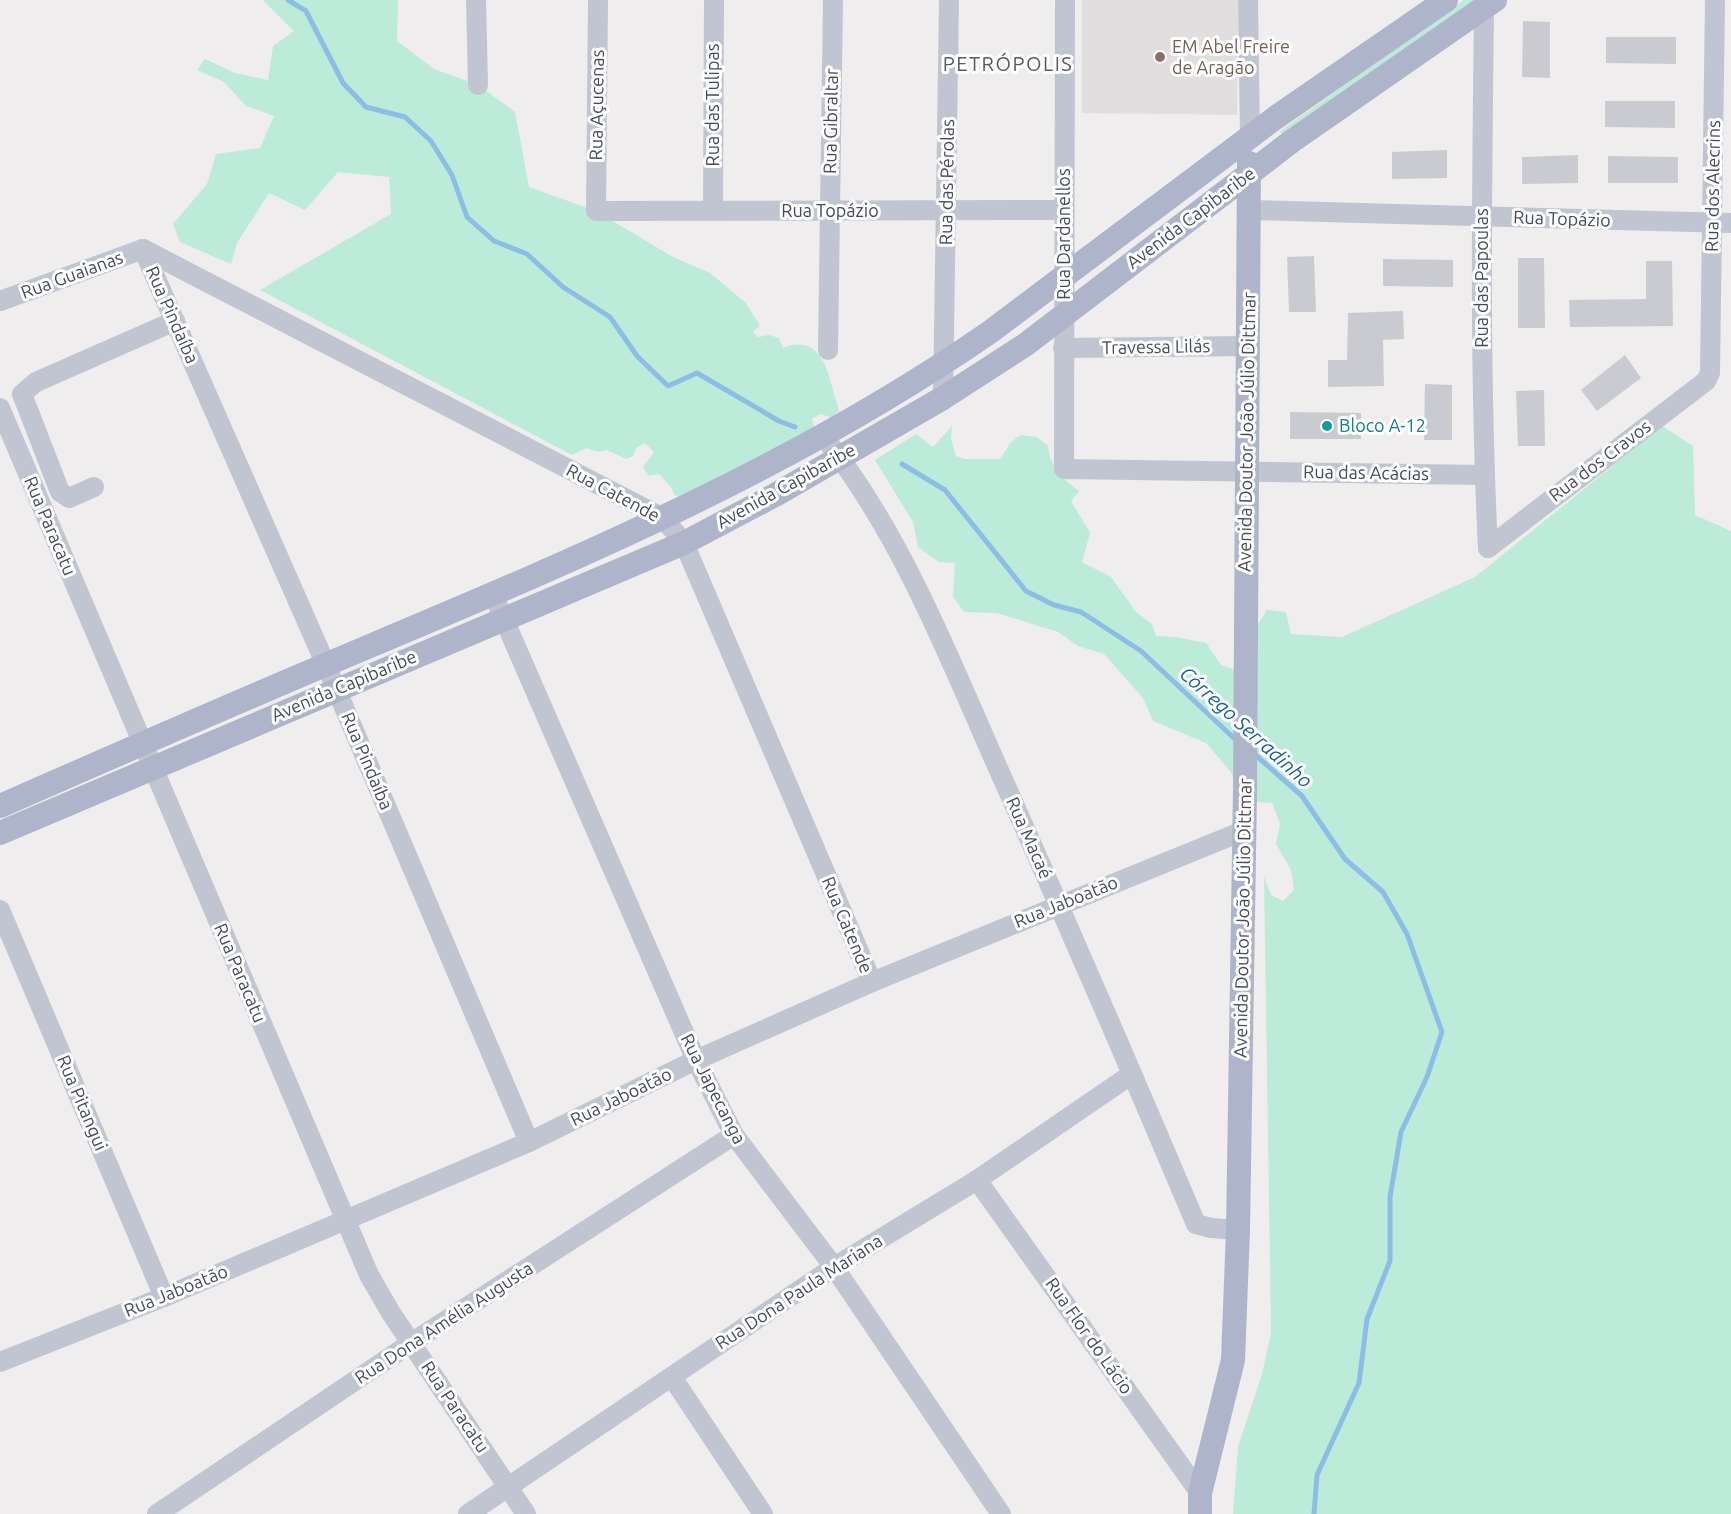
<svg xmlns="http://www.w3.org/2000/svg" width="1731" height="1514" font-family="Ubuntu,sans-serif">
  <rect width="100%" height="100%" fill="#efeded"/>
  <!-- education -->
  <path fill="#e0dede" d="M1082,0H1238L1237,115L1082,113Z"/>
  <!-- green -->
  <g fill="#bdebda">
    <path d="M263,0H398L397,41L434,69L478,85L515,112L529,187L596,211L673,257L710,273L746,303L760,326L753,332L758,337L769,335L779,338L783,348C825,331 829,380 839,410L832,418L821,414L812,419L814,426L803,435L682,497L674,495L671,487L659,474L649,476L643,467L654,452L645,443L636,448L633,456L626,459L607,450L598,452L586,448L572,455L260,290L391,214L389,177L338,172L305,210L269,193L237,243L231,264L180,242L173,224L207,184L216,154L260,148L274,116L246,106L224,82L197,70L205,59L235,73L268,80L273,46L294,31Z"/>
    <path d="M1464,0H1483L1286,140L1280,131Z"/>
    <path d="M952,426L951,439L956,456L965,459H1000L1011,442L1021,435L1037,437L1048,446C1051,469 1061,477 1079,491L1071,501L1090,533L1082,562L1111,577L1136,612L1152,624L1156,636L1176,637L1206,643L1221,665L1245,673L1255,629L1267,610L1286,612L1291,634L1342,637L1475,577L1662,426L1693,446L1695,515L1731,531V1514H1233L1238,1447L1262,1374L1271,1333L1264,877L1271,895L1283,901L1294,890L1291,870L1276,844L1280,824L1272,803L1253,802L1235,783L1231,772L1206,743L1153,721L1143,698L1104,654L1078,646L1058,632L997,613L964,612L953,597L955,563L939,562L918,547L913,522L875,460L916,434L933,447Z"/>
  </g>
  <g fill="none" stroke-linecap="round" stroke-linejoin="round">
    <!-- stream -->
    <g stroke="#8dbde5" stroke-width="5">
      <path d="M288,0L306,11L343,83L366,107L405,117L431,141L452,175L467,217L494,241L527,254L563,287L610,317L637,356L668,386L697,373L779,421L795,427"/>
      <path d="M902,464L945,490L1026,591L1054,605L1081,612L1141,651L1237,741"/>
      <path d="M1252,752L1302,796L1345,859L1383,892L1407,934L1442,1032L1427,1077L1401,1132L1390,1197V1261L1367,1319L1359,1383L1317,1475L1314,1514"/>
    </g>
  </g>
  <!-- building -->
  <g fill="#cacbd1">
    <path d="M1523,21L1550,22V78L1522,77Z"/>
    <path d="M1606,37H1676V64L1606,63Z"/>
    <path d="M1605,101H1675V128L1605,127Z"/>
    <path d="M1447,150V178L1392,179V152Z"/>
    <path d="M1578,155V183L1522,184V157Z"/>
    <path d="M1608,156L1678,157V183H1608Z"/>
    <path d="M1314,256L1316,312H1289L1287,257Z"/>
    <path d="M1518,258H1544L1545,328H1518Z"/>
    <path d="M1383,259L1453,260V287L1383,286Z"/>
    <path d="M1646,261H1672L1673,326L1570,327L1569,300L1646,299Z"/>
    <path d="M1403,311L1404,339L1383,340L1384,386L1328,387V360H1347L1348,313Z"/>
    <path d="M1625,355L1641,378L1597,411L1581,390Z"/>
    <path d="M1425,384L1452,385V440H1424Z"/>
    <path d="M1544,390L1545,446H1518L1516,391Z"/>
    <path d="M1290,412L1361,413V439H1290Z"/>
  </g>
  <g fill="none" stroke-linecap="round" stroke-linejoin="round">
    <!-- minor -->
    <g stroke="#c1c5d1" stroke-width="20">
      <path d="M476,0L478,85"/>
      <path d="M598,0L596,211L1064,210"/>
      <path d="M1065,0L1064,469L1484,475"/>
      <path d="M1248,0L1250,137"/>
      <path d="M1484,8C1482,188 1479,368 1488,548"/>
      <path d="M1249,210L1731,223"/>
      <path d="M713,211L714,0"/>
      <path d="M143,249L663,518L684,543L872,982"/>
      <path d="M143,249L326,665L529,1142"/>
      <path d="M0,301L143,249"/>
      <path d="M1063,348L1248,346"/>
      <path d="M828,350L833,0"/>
      <path d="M943,398L949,0"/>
      <path d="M0,408L369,1275L391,1313L526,1514"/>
      <path d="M824,437C901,534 947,653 997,766C1065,918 1131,1070 1196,1224L1211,1228L1238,1230"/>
      <path d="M94,487L69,498L60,492L22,394L36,382L175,321"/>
      <path d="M1488,548L1706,381L1710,373L1715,0"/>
      <path d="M493,594L696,1060L734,1135L834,1267L1001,1514"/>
      <path d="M0,910L164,1297"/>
      <path d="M977,1180L1200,1493"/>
      <path d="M0,1362L164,1297L529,1142L696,1060L872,982L1243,831"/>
      <path d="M672,1377L763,1514"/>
      <path d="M157,1514L411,1343L734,1135"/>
      <path d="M468,1514L834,1267L977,1180L1132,1074"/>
    </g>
    <!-- major -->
    <g stroke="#aeb5ca" stroke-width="24">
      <path d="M0,806C123,752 246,698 370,646C584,556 798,465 990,332L1275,118L1446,0"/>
      <path d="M0,833L684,543L775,495L943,398L1025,345L1292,141L1495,0"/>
      <path d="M1200,1514V1493L1233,1360L1238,1230L1245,790L1249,163"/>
    </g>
  </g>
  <!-- markers -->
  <circle fill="#8d6e63" stroke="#fff" stroke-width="2" cx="1160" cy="57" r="6"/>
  <circle fill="#0f9aa8" stroke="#fff" stroke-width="2" cx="1327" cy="426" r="6"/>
  <g text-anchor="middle" stroke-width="6" stroke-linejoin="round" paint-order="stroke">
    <!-- education labels -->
    <g font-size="18" fill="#785e54" stroke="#fff" text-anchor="start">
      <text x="1172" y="53">EM Abel Freire<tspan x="1172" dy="21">de Aragão</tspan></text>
    </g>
    <!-- street labels -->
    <g font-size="18" fill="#464b58" stroke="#fff">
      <text transform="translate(597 105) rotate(-89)" y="6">Rua Açucenas</text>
      <text transform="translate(713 105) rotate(-90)" y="6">Rua das Tulipas</text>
      <text transform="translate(831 121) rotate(-89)" y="6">Rua Gibraltar</text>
      <text transform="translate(947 182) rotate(-89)" y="6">Rua das Pérolas</text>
      <text transform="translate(1713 186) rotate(-89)" y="6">Rua dos Alecrins</text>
      <text x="830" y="217">Rua Topázio</text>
      <text transform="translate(1191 218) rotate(-37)" y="6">Avenida Capibaribe</text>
      <text transform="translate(1562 219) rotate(2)" y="6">Rua Topázio</text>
      <text transform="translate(1064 234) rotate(-90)" y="6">Rua Dardanellos</text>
      <text transform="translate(72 275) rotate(-20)" y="6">Rua Guaianas</text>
      <text transform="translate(1482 278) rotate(-90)" y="6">Rua das Papoulas</text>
      <text transform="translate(172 315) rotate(66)" y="6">Rua Pindaíba</text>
      <text transform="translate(1156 347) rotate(-1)" y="6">Travessa Lilás</text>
      <text transform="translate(1247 432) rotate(-89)" y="6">Avenida Doutor João Júlio Dittmar</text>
      <text transform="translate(1600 461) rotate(-37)" y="6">Rua dos Cravos</text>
      <text transform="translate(1366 473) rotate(1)" y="6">Rua das Acácias</text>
      <text transform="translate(786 486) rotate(-29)" y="6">Avenida Capibaribe</text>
      <text transform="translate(613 493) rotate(28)" y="6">Rua Catende</text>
      <text transform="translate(50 526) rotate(67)" y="6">Rua Paracatu</text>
      <text transform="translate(344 686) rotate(-23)" y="6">Avenida Capibaribe</text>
      <text transform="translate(367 761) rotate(67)" y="6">Rua Pindaíba</text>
      <text transform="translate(1029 838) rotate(66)" y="6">Rua Macaé</text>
      <text transform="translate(1066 902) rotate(-22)" y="6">Rua Jaboatão</text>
      <text transform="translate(1243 918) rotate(-89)" y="6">Avenida Doutor João Júlio Dittmar</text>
      <text transform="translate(847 925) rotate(67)" y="6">Rua Catende</text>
      <text transform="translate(240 973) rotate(67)" y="6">Rua Paracatu</text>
      <text transform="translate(713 1089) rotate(63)" y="6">Rua Japecanga</text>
      <text transform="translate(621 1097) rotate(-26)" y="6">Rua Jaboatão</text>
      <text transform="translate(82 1103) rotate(67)" y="6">Rua Pitangui</text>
      <text transform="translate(176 1291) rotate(-22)" y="6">Rua Jaboatão</text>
      <text transform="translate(799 1292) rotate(-33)" y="6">Rua Dona Paula Mariana</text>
      <text transform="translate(444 1323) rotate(-33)" y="6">Rua Dona Amélia Augusta</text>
      <text transform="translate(1089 1336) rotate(55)" y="6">Rua Flor do Lácio</text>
      <text transform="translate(455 1407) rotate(56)" y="6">Rua Paracatu</text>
    </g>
    <!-- culture labels -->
    <g font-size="18" fill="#0d838f" stroke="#fff" text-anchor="start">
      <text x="1339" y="432">Bloco A-12</text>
    </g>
    <!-- neighbourhood labels -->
    <g font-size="20" letter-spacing="1.5" fill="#5a5b61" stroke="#fff">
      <text x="1008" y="71">PETRÓPOLIS</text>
    </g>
    <!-- water labels -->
    <g font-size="20" font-style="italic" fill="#165f9c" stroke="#fff">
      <text transform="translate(1246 727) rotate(42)" y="7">Córrego Serradinho</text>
    </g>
  </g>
</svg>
